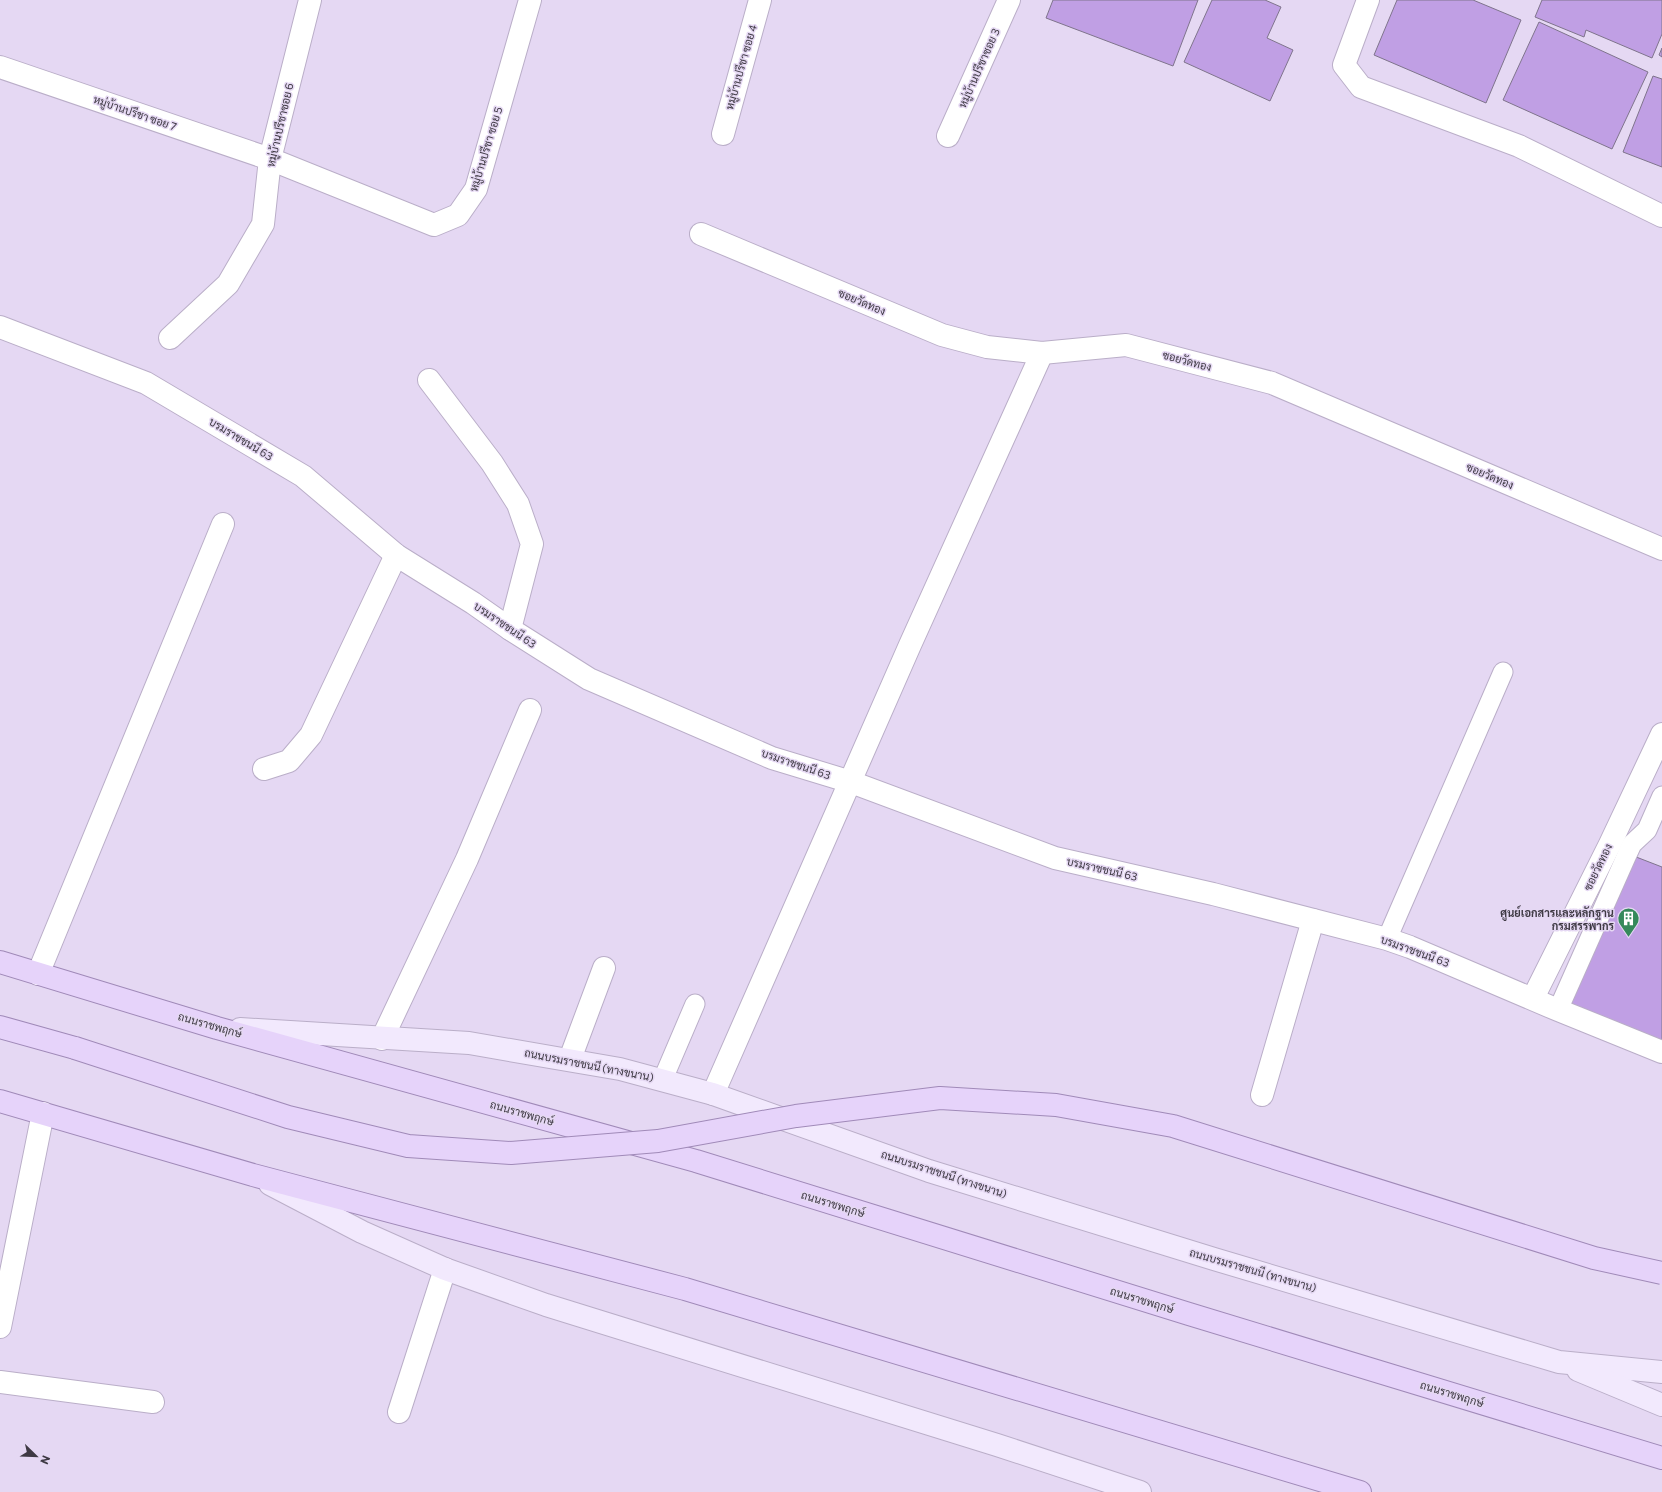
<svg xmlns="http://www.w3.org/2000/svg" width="1662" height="1492" font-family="Commissioner,Sarabun,sans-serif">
  <rect width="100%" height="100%" fill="#e5d8f3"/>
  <!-- building -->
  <g fill="#c09fe4" stroke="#7f748c">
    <path d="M1053,0H1198L1173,66L1046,18Z"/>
    <path d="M1212,0H1265L1281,7L1267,38L1293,50L1270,101L1184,62Z"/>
    <path d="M1397,0H1473L1521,20L1486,103L1374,55Z"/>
    <path d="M1542,0H1662V34L1652,58L1586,30L1584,37L1535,17Z"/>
    <path d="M1539,22L1648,72L1612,149L1503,100Z"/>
    <path d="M1662,48V57L1659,55Z"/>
    <path d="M1653,76L1662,79V167L1623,152Z"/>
    <path d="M1631,855L1662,867V1048L1567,1012Z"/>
  </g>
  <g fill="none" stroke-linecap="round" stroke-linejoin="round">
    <defs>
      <g id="lane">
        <path d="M1387,939L1503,672"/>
        <path d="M1558,1010L1626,857L1632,844L1647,830L1662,796"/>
        <path d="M663,1079L695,1004"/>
      </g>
      <g id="street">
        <path d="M1368,0L1344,65L1361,87L1519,146L1662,216"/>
        <path d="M0,67L270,159L434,225L458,215L476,189L530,0"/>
        <path d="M723,134L760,0"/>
        <path d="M948,136L1009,0"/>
        <path d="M701,234L942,335L987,347L1042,353L1126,345L1272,383L1662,549"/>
        <path d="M0,327L146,383L303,476L396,555L473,603L510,629L589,679L772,758L851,782L1055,858L1213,894L1387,939L1410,947L1558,1010L1662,1052"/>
        <path d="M170,338L228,284L263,224L270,159L310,0"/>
        <path d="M429,380L492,463L518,504L532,544L510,629"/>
        <path d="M264,769L289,761L311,735L396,555"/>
        <path d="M38,974L223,524"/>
        <path d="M1533,998L1610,844L1662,734"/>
        <path d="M382,1039L467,859L530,710"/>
        <path d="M570,1059L604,968"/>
        <path d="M713,1094L910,645L1042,353"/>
        <path d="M1262,1095L1313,920"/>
        <path d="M0,1327L43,1113"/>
        <path d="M0,1382L153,1402"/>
        <path d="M399,1412L445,1269"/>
      </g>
      <g id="secondary">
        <path d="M240,1029L469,1043L620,1069L713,1094L929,1171L1214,1259L1559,1362L1662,1372"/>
        <path d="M270,1184L362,1232L445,1269L546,1305L997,1445L1140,1492"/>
        <path d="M1578,1370L1662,1405"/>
      </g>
      <g id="primary">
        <path d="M0,962L217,1028L696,1161L1189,1314L1662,1458"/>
        <path d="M0,1027L75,1048"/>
        <path d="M0,1101L253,1175L685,1289L1360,1492"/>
      </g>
    </defs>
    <!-- lane casing -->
    <use href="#lane" stroke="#baaec8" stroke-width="21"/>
    <!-- street casing -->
    <use href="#street" stroke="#baaec8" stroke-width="24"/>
    <!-- secondary casing -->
    <use href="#secondary" stroke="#baaec8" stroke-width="24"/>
    <!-- primary casing -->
    <use href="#primary" stroke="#a08ab8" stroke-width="24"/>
    <!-- lane -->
    <use href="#lane" stroke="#fff" stroke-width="19"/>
    <!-- street -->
    <use href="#street" stroke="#fff" stroke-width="22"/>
    <!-- secondary -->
    <use href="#secondary" stroke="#f2e9fd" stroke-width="22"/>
    <!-- primary -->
    <use href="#primary" stroke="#e6d3fa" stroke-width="22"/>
    <defs>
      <path id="primary-bridge" d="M75,1048L288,1117L408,1146L511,1153L658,1141L796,1116L940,1098L1056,1105L1173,1126L1594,1258L1662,1273"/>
    </defs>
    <!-- primary-bridge casing -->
    <use href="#primary-bridge" stroke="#a08ab8" stroke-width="24" stroke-linecap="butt"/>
    <!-- primary-bridge -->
    <use href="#primary-bridge" stroke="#e6d3fa" stroke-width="22"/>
  </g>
  <!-- icons -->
  <defs>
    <symbol id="building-pin" viewBox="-11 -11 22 30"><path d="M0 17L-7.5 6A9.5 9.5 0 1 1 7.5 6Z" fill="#35895b" stroke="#e5d8f3"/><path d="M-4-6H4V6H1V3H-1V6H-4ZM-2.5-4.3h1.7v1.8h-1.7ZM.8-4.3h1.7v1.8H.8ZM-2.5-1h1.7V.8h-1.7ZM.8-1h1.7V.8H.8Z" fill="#fff"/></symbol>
  </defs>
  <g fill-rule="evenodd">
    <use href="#building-pin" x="1616" y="906" width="25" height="34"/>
  </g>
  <g text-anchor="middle" stroke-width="3" stroke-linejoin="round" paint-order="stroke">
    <!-- street labels -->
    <g font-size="11" fill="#3e3943" stroke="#e5d8f3">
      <text transform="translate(741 67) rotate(-74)" y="4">หมู่บ้านปรีชา ซอย 4</text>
      <text transform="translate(979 68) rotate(-66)" y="4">หมู่บ้านปรีชาซอย 3</text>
      <text transform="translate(135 113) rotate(19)" y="4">หมู่บ้านปรีชา ซอย 7</text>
      <text transform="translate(280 125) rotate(-77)" y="4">หมู่บ้านปรีชาซอย 6</text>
      <text transform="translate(486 149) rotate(-73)" y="4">หมู่บ้านปรีชา ซอย 5</text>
      <text transform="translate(862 302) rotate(23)" y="4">ซอยวัดทอง</text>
      <text transform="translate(1187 361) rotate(15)" y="4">ซอยวัดทอง</text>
      <text transform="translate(241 439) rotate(31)" y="4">บรมราชชนนี 63</text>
      <text transform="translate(1490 476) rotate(23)" y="4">ซอยวัดทอง</text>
      <text transform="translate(505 625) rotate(34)" y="4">บรมราชชนนี 63</text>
      <text transform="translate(796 764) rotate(19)" y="4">บรมราชชนนี 63</text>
      <text transform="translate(1598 867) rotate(-64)" y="4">ซอยวัดทอง</text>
      <text transform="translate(1102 869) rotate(13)" y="4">บรมราชชนนี 63</text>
      <text transform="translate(1415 951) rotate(20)" y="4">บรมราชชนนี 63</text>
      <text transform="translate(210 1025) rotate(16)" y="4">ถนนราชพฤกษ์</text>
      <text transform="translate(589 1065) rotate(11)" y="4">ถนนบรมราชชนนี (ทางขนาน)</text>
      <text transform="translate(522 1113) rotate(16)" y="4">ถนนราชพฤกษ์</text>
      <text transform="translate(944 1174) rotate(18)" y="4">ถนนบรมราชชนนี (ทางขนาน)</text>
      <text transform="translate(833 1204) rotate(17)" y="4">ถนนราชพฤกษ์</text>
      <text transform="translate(1253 1270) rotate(16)" y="4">ถนนบรมราชชนนี (ทางขนาน)</text>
      <text transform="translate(1142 1300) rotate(17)" y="4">ถนนราชพฤกษ์</text>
      <text transform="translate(1452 1394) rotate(17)" y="4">ถนนราชพฤกษ์</text>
    </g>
    <!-- poi labels -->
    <g font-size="11" font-weight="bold" fill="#3e3943" stroke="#e5d8f3" text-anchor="end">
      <text x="1614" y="917">ศูนย์เอกสารและหลักฐาน<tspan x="1614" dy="13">กรมสรรพากร</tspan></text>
    </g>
  </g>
  <!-- north arrow -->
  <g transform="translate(36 1456) rotate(113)" stroke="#e5d8f3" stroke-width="3" paint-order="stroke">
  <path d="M0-3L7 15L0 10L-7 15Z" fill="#3e3943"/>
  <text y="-6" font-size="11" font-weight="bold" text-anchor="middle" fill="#3e3943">N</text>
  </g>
</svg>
